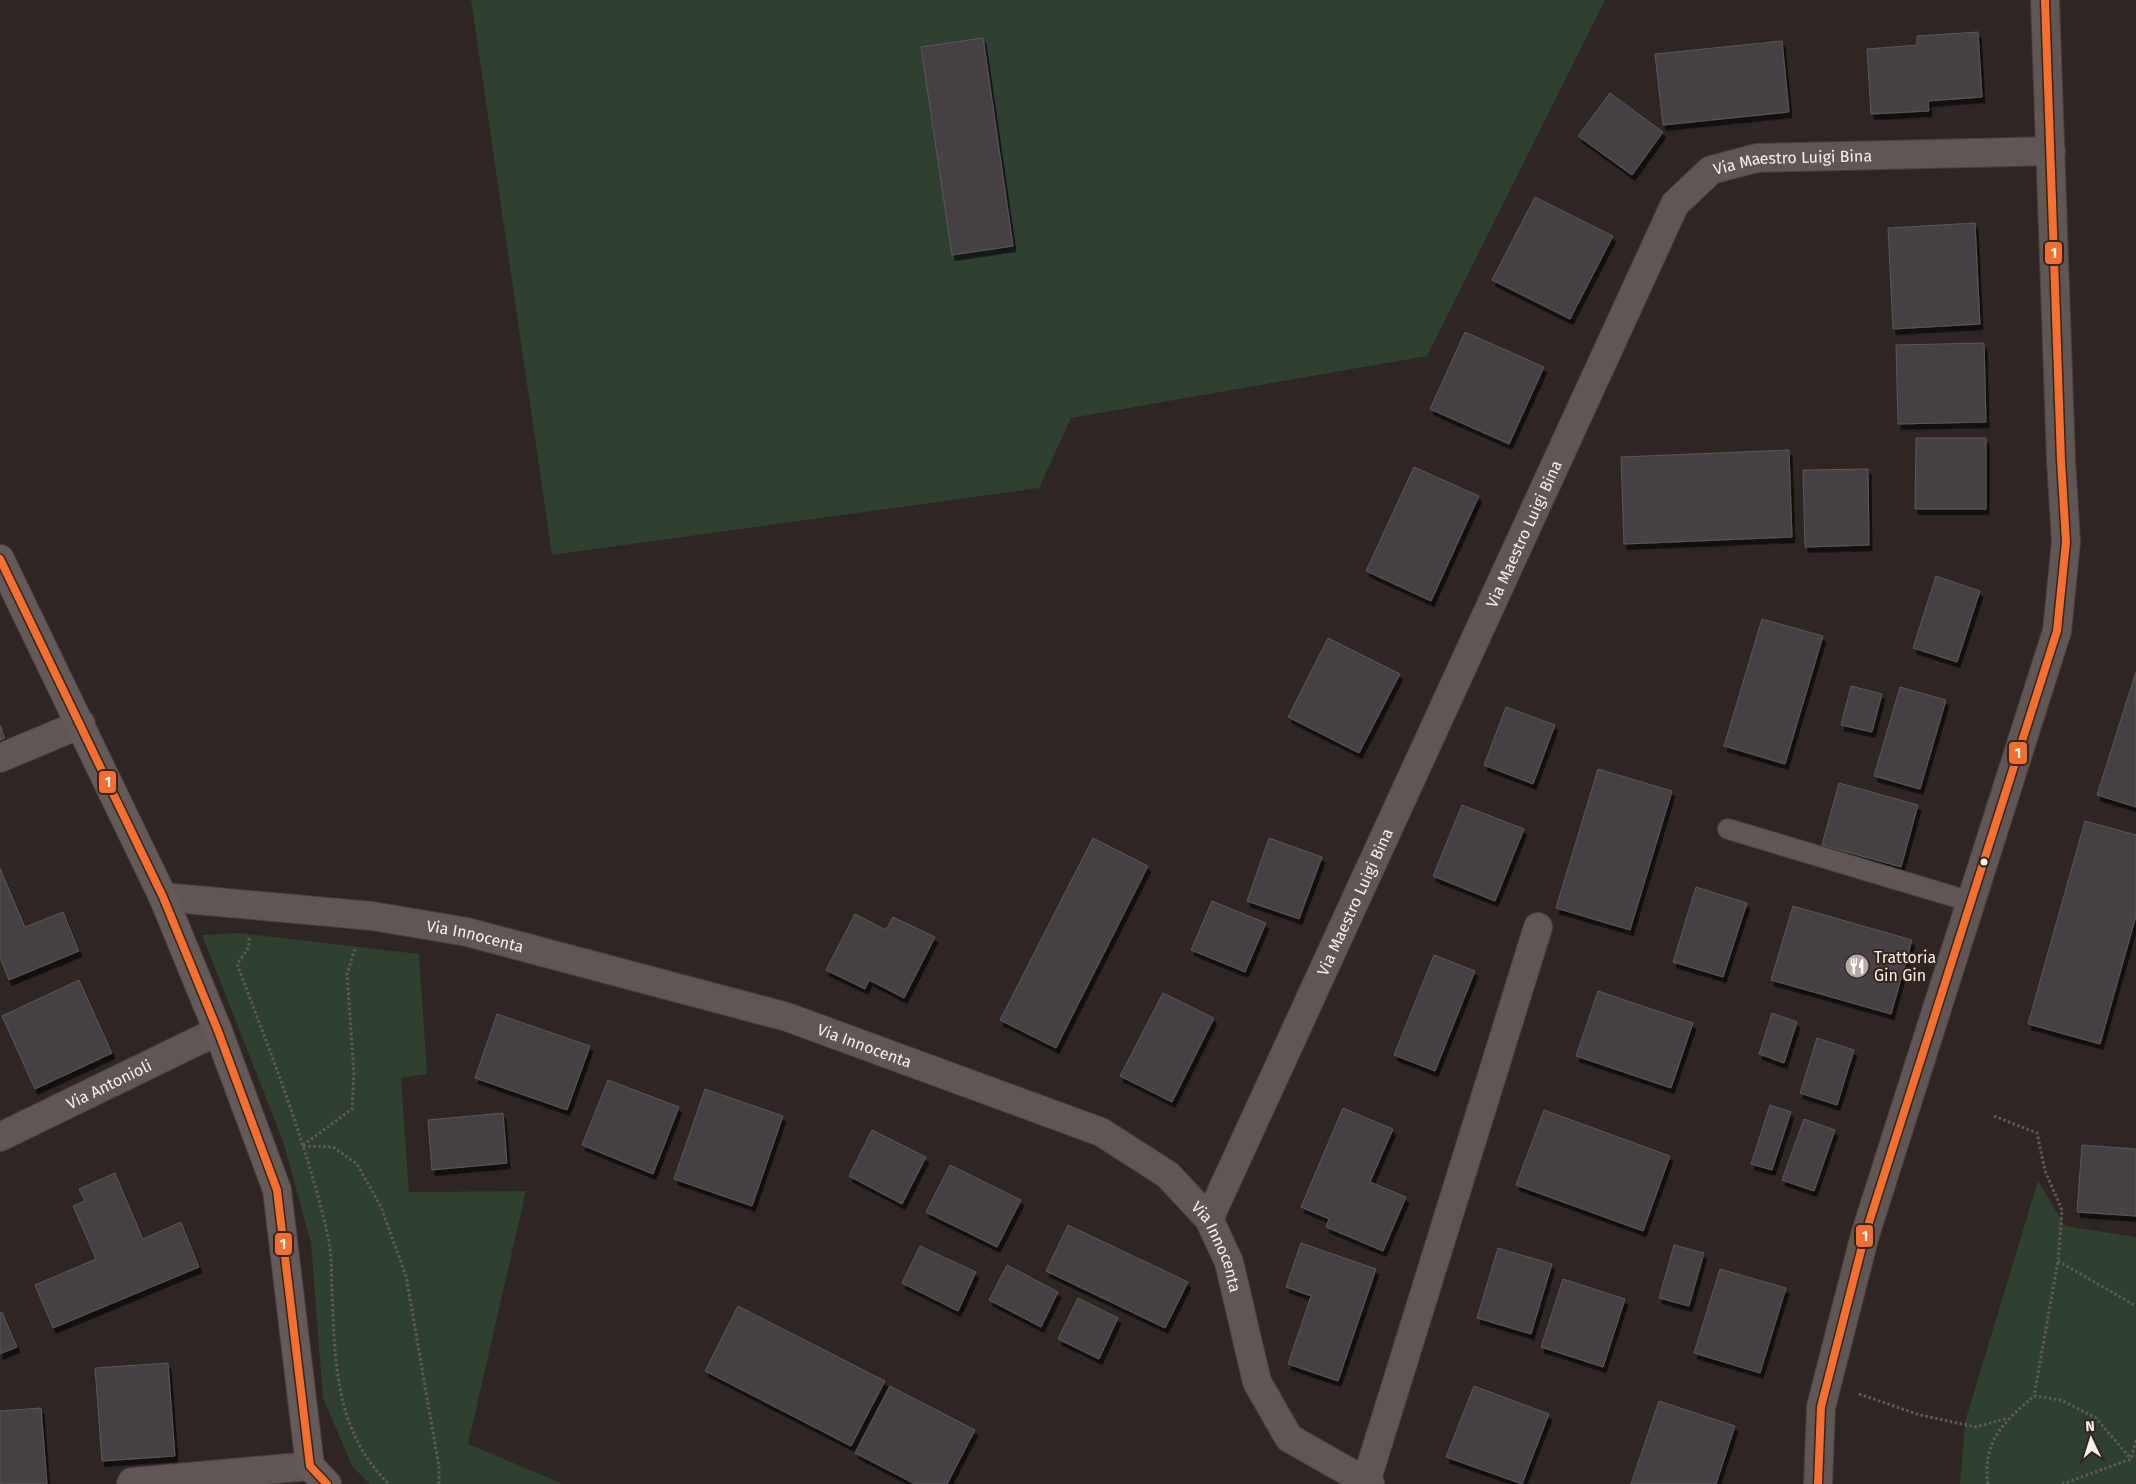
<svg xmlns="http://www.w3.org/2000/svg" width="2136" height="1484" font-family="'Fira Sans',sans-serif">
  <defs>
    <filter id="shadow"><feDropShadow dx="3" dy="5.5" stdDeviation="0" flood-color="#0009"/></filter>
  </defs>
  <rect width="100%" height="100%" fill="#2e2622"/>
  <!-- green -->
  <g fill="#2f3f32">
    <path d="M471,0H1605L1427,356L1071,418L1039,488L552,555Z"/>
    <path d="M240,933L419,954L427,1074L401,1078L409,1192L526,1191L468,1444L563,1484H370L352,1466L323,1398L311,1243L283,1141L202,935Z"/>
    <path d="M2038,1181L2065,1226L2136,1237V1484H1960L1965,1422Z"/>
  </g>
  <!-- building -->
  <g fill="#474144" stroke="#5d5758" filter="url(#shadow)">
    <path d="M1978,32L1982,97L1928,101L1929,111L1871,114L1867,49L1917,45V36Z"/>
    <path d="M983,38L1013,246L952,255L921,47Z"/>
    <path d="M1782,41L1789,112L1663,125L1655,54Z"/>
    <path d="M1610,93L1663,132L1632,175L1578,136Z"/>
    <path d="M1535,197L1613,236L1570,319L1492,280Z"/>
    <path d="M1975,223L1980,324L1893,329L1888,228Z"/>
    <path d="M1465,332L1544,367L1509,444L1430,409Z"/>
    <path d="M1984,343L1986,422L1898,424L1896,345Z"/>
    <path d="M1916,438H1986V509H1915Z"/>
    <path d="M1789,450L1792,537L1624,544L1621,457Z"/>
    <path d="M1414,467L1479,496L1431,601L1366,571Z"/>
    <path d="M1868,469L1869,545L1805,547L1803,470Z"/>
    <path d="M1936,576L1980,591L1957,662L1913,648Z"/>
    <path d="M1762,619L1823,636L1785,764L1724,746Z"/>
    <path d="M1328,638L1400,674L1359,753L1288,717Z"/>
    <path d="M2136,672V807L2097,795Z"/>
    <path d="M1851,686L1882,694L1872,732L1841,725Z"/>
    <path d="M1900,687L1946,700L1920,789L1874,776Z"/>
    <path d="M1506,707L1555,725L1533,784L1484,765Z"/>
    <path d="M0,725L5,738L0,740Z"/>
    <path d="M1598,769L1672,791L1630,930L1556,908Z"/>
    <path d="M1839,783L1918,805L1901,867L1822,845Z"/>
    <path d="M1462,805L1524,829L1495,901L1433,876Z"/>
    <path d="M2085,821L2136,835V916L2100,1044L2028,1024Z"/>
    <path d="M1093,838L1148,866L1056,1048L1000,1020Z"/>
    <path d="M1269,838L1322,857L1299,919L1247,901Z"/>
    <path d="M0,868L25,927L63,912L79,951L9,980L0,958Z"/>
    <path d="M1696,887L1747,903L1723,977L1673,962Z"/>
    <path d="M1212,901L1266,923L1245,972L1191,950Z"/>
    <path d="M1793,906L1912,940L1891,1014L1771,980Z"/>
    <path d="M855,914L886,930L893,917L935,937L904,998L869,980L865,989L826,970Z"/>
    <path d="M1434,955L1475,971L1435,1071L1394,1055Z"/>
    <path d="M79,980L112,1053L35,1089L2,1016Z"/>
    <path d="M1598,991L1693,1023L1671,1088L1576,1056Z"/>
    <path d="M1163,993L1214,1018L1172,1102L1120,1076Z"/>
    <path d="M1772,1013L1797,1022L1784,1063L1759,1054Z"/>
    <path d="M497,1014L590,1046L567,1110L475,1078Z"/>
    <path d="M1817,1038L1854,1050L1837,1105L1800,1093Z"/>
    <path d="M608,1080L679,1107L653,1174L582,1145Z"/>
    <path d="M705,1089L783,1116L752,1206L674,1179Z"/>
    <path d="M1770,1105L1791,1112L1772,1170L1751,1164Z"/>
    <path d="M1343,1108L1393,1129L1370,1182L1406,1197L1383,1251L1326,1227L1329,1219L1301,1207Z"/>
    <path d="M1544,1110L1670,1156L1643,1231L1516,1185Z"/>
    <path d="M503,1113L507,1163L432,1170L428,1120Z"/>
    <path d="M1804,1119L1835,1130L1814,1191L1782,1180Z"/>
    <path d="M872,1130L926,1157L902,1204L849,1176Z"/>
    <path d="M2082,1145L2136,1149V1216L2077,1212Z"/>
    <path d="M950,1165L1021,1200L997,1247L926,1212Z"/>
    <path d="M115,1173L143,1239L181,1222L199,1267L53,1328L35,1285L96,1259L73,1206L85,1201L79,1189Z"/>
    <path d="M1068,1225L1188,1282L1165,1328L1046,1271Z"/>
    <path d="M1301,1243L1376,1269L1338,1381L1288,1364L1311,1296L1286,1287Z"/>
    <path d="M1674,1245L1704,1253L1689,1306L1659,1298Z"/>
    <path d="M920,1246L976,1272L958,1311L902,1283Z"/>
    <path d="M1498,1248L1552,1264L1531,1334L1477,1318Z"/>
    <path d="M1007,1265L1058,1292L1041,1327L989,1300Z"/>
    <path d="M1720,1269L1786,1288L1760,1373L1694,1353Z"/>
    <path d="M1563,1279L1625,1299L1603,1367L1541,1347Z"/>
    <path d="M1078,1298L1118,1318L1099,1359L1058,1339Z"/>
    <path d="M738,1306L885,1381L851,1446L705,1371Z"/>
    <path d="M2,1312L17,1347L0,1354V1313Z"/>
    <path d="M168,1363L175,1456L102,1461L95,1368Z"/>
    <path d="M890,1386L975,1430L947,1484H915L855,1453Z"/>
    <path d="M1474,1386L1549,1414L1522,1484L1446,1457Z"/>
    <path d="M1659,1401L1735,1426L1716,1484H1631Z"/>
    <path d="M41,1408L47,1484H0V1411Z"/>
  </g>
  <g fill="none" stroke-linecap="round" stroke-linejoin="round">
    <defs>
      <path id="lane" d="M1728,829L1972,902"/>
      <g id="street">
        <path d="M0,758L81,724"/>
        <path id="s1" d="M163,897L372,916L467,932L787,1017L1101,1132L1168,1175L1209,1219L1229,1262L1257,1382L1289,1438L1370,1484"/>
        <path id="s2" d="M0,1137L218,1031"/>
        <path id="s3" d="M1209,1219L1675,204L1711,170L1757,158L2051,151"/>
        <path d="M1366,1482L1538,927"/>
        <path d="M131,1484L132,1482L310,1466"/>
        <path d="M1818,1484L1821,1407L1865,1235L2057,631L2066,542L2061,460L2045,0"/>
      </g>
      <path id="secondary" d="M0,559L163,897L218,1031L277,1190L310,1466L327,1484"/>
    </defs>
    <!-- lane casing -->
    <use href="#lane" stroke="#47413c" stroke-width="22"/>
    <!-- street casing -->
    <use href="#street" stroke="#47413c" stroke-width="30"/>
    <!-- secondary casing -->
    <use href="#secondary" stroke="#47413c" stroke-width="30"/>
    <!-- path -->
    <g stroke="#615b58" stroke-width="3" stroke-dasharray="2.5 2.5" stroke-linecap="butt">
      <path d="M249,938V947L237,964C271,1054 308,1146 329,1241C332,1256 331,1274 332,1290C335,1360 334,1431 389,1484"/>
      <path d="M355,949L347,974L354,1074L352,1109L302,1146L333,1147L357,1164L381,1207L406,1276L439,1467V1484"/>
      <path d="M1994,1116L2037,1133L2045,1171L2062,1210L2058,1261L2034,1396"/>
      <path d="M2058,1261L2136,1306"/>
      <path d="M1859,1394L1920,1415L1976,1427L2008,1418"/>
      <path d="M1988,1484C1982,1441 2004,1422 2034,1396L2061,1400L2096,1418L2131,1459"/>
      <path d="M2062,1484L2131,1459L2136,1440"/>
    </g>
    <!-- lane -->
    <use href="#lane" stroke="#5e5754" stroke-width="20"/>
    <!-- street -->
    <use href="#street" stroke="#5e5754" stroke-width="28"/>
    <!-- secondary -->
    <use href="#secondary" stroke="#645a58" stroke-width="28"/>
    <defs>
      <g id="bus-1">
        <path d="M0,559L163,897L218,1031L277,1190L310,1466L327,1484"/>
        <path d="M1818,1484L1821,1407L1865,1235L2057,631L2066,542L2061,460L2045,0"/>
      </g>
    </defs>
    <!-- bus-1 casing -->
    <use href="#bus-1" stroke="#33251d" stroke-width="11"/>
    <!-- bus-1 -->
    <use href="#bus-1" stroke="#f46f30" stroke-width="8"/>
  </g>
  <!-- icons -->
  <defs>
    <symbol id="restaurant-disc" viewBox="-11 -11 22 22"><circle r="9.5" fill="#b3a9a5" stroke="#33251d"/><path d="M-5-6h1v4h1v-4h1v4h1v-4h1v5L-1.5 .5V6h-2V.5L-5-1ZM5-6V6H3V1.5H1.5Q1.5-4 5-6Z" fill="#fff"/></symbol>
  </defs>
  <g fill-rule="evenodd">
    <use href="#restaurant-disc" x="1843" y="952" width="28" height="28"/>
  </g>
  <!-- markers -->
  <circle fill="#faf0eb" stroke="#33251d" stroke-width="2" cx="1984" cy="862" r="4.5"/>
  <g text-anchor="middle" stroke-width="4" stroke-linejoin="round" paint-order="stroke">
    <!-- street labels -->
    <g font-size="16" fill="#faf0eb" stroke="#33251d">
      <text dy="6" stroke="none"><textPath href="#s3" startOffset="1249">Via Maestro Luigi Bina</textPath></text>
      <text dy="6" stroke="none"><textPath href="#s3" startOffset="754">Via Maestro Luigi Bina</textPath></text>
      <text dy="6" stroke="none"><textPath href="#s3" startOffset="349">Via Maestro Luigi Bina</textPath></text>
      <text dy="6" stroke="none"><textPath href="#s1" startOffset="315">Via Innocenta</textPath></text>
      <text dy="6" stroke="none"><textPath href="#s1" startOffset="720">Via Innocenta</textPath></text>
      <text dy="6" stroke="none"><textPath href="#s2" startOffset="121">Via Antonioli</textPath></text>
      <text dy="6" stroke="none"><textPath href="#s1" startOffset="1140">Via Innocenta</textPath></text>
    </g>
    <!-- poi labels -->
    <g font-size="16" fill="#faf0eb" stroke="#33251d" text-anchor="start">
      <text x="1874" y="963">Trattoria<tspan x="1874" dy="18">Gin Gin</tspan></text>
    </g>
  </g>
  <g stroke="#33251d" stroke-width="2">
    <rect x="2044" y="241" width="19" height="24" rx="5" fill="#f46f30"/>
    <rect x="2008" y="741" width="20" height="24" rx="5" fill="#f46f30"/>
    <rect x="98" y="770" width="19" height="24" rx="5" fill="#f46f30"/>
    <rect x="1855" y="1224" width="19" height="24" rx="5" fill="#f46f30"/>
    <rect x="274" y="1232" width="19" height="24" rx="5" fill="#f46f30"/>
  </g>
  <g font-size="14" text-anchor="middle" font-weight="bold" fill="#fff">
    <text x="2054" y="258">1</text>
    <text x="2018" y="758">1</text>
    <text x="108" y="787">1</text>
    <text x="1865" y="1241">1</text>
    <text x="283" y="1249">1</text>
  </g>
  <!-- north arrow -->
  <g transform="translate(2091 1439) rotate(356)" stroke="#33251d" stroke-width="4" paint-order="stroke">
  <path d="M0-4L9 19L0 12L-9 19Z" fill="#faf0eb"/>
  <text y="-8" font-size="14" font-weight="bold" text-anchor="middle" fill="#faf0eb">N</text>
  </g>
</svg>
